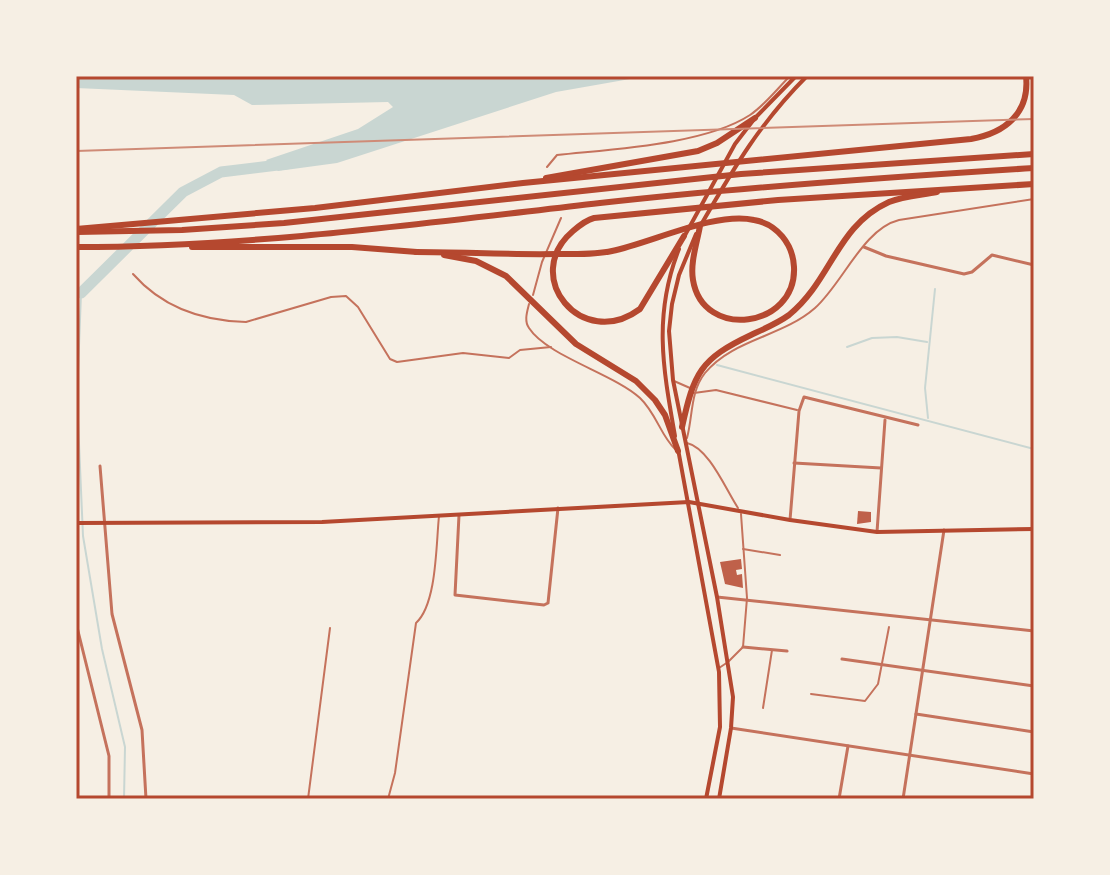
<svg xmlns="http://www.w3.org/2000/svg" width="1110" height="875" font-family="Quicksand,sans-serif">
  <rect width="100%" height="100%" fill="#f6efe4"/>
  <!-- water -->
  <path fill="#c9d6d2" d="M76,76H647L556,92L337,163L278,171L266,160L358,129L393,107L388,102L252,105L234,95L76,88Z"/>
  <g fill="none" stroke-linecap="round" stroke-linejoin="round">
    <!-- stream -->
    <g stroke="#c9d6d2" stroke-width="2">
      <path d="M76,295L81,293L77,398L83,536L102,649L125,747L124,799"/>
      <path d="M847,347L872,338L897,337L927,342"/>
      <path d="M717,365L1034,449"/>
      <path d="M928,418L925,388L935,289"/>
    </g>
    <!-- river -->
    <path stroke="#c9d6d2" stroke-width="11" d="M81,293L183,192L221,172L286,164"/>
  </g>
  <!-- building -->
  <g fill="#bf614a">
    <path d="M858,511L871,512V522L857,524Z"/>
    <path d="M741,559L742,569L736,570L737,575L742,574L743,588L725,584L720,562Z"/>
  </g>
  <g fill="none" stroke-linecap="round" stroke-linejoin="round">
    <!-- service -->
    <g stroke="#c5725c" stroke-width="2">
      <path d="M547,167L557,155C611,149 704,145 750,115C765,105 777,89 790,76"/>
      <path d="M133,274C162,307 203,321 246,322L331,297L346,296L358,307L390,359L397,362L463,353L509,358L520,350L551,347"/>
      <path d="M533,295L542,262L561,218"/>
      <path d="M529,304C527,312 524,321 529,328C547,356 614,374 640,398C656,413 661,436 675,449"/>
      <path d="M674,381L690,388"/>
      <path d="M694,393L716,390L797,410"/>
      <path d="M687,438C693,416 690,392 705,373C733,339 782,337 815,308C843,283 863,229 899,220L1034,199"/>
      <path d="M687,443C709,448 726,490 738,508"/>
      <path d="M743,549L780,555"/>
      <path d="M719,668L728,662L743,647L747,598L741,514"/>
      <path d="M811,694L865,701L878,684L889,627"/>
      <path d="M763,708L772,650"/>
      <path d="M308,799L330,628"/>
      <path d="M388,799L395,773L416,623C437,604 436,544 439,516"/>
    </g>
    <!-- minor -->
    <g stroke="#c5725c" stroke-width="3">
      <path d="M864,247L886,256L964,274L972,272L992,255L1034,265"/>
      <path d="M794,463L881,468"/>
      <path d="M100,466L112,614L142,730L146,799"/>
      <path d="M459,515L455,595L544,605L548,603L558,508"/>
      <path d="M790,520L799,411L804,397L918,425"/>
      <path d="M877,532L885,420"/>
      <path d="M717,597L1034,631"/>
      <path d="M76,623L109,756V799"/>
      <path d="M743,647L787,651"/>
      <path d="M842,659L1034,686"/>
      <path d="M916,714L1034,732"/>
      <path d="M731,728L1034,774"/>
      <path d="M839,799L848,746"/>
      <path d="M903,799L944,530"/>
    </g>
    <!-- secondary -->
    <g stroke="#b5482f" stroke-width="4">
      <path d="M702,223C735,166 760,123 807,76"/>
      <path d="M696,234L679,275L672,304L669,331L673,380L717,597L733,697L731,728L719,799"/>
      <path d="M684,237L735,144L755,118L796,76"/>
      <path d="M675,436C663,368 653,315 679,249"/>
      <path d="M678,449L719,672L720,727L706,799"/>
      <path d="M76,523L322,522L689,502L790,520L877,532L1034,529"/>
    </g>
    <!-- motorway -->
    <g stroke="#b5482f" stroke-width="6">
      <path d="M546,178L698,151L717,143L755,118"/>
      <path d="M76,229L315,208L523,183L971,139C1005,133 1030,113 1026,76"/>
      <path d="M77,232L182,230L284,223L741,174L1034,154"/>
      <path d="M684,236L640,309C582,352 520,276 573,231C580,225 586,220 594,218L778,200L1034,184"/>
      <path d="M76,247C251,247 426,223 600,203C744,187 889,177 1034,168"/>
      <path d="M192,247H352L417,252"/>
      <path d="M416,252C463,252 510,255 557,254C575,254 595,255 612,251C651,243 716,211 754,220C777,224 793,244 794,267C797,328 703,341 693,280C690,263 697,243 700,226"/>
      <path d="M444,255L476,261L506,276L576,344L636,381L655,400L665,415L678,451"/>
      <path d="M682,427C694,373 700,359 751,335C764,329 778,323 789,315C832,280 836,226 889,202C903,196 922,195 937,192"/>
    </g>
    <!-- rail -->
    <path stroke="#cf8b77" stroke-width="2" d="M76,151L1034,119"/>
  </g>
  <!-- border -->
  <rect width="1110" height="875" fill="none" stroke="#f6efe4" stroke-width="156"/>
  <rect x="78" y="78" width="954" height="719" fill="none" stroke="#b5482f" stroke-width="3"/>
</svg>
